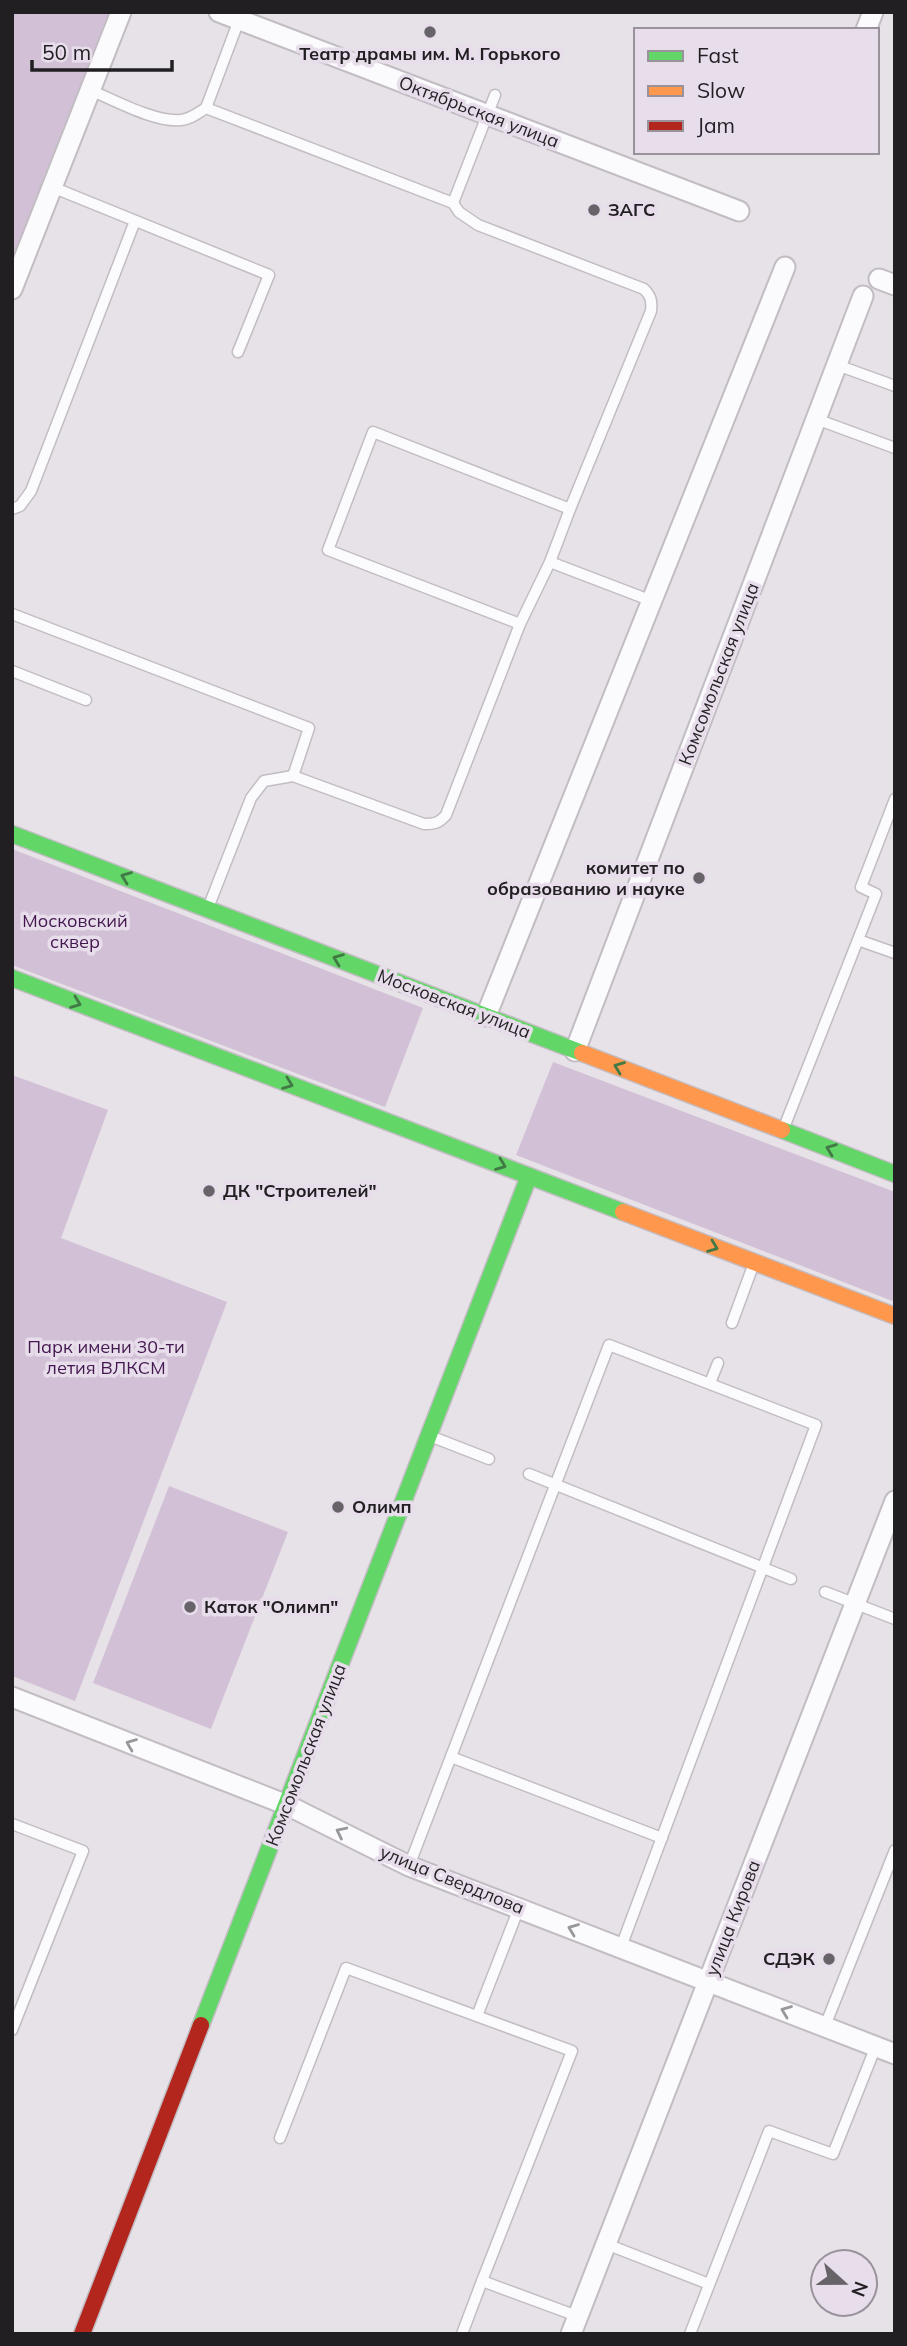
<svg xmlns="http://www.w3.org/2000/svg" width="907" height="2346" font-family="Mulish,sans-serif">
  <rect width="100%" height="100%" fill="#e7e1e8"/>
  <!-- green -->
  <g fill="#d2c1d6">
    <path d="M12,12H114L12,276Z"/>
    <path d="M12,849L423,1008L385,1107L12,965Z"/>
    <path d="M553,1062L895,1192V1302L516,1155Z"/>
    <path d="M12,1075L108,1110L61,1238L227,1302L75,1701L12,1676Z"/>
    <path d="M169,1486L288,1532L211,1729L93,1683Z"/>
  </g>
  <g fill="none" stroke-linecap="round" stroke-linejoin="round">
    <defs>
      <g id="lane">
        <path d="M90,90C114,100 156,123 181,120C191,119 198,113 206,108L453,203"/>
        <path d="M495,95L453,203L459,212L478,225L644,289C651,296 652,301 651,311L570,509L550,562"/>
        <path d="M206,108L239,20"/>
        <path d="M52,187L269,275L238,352"/>
        <path d="M837,365L895,386"/>
        <path d="M816,419L895,448"/>
        <path d="M12,509L20,506L31,491L135,221"/>
        <path d="M12,614L309,728L293,776"/>
        <path d="M520,624L328,550L373,432L570,509"/>
        <path d="M12,671L86,700"/>
        <path d="M208,908L251,798L264,781L293,776L424,824C435,824 439,823 446,815L520,624L550,562L652,601"/>
        <path d="M858,940L895,953"/>
        <path d="M783,1130L876,894L861,887L895,799"/>
        <path d="M732,1323L754,1263"/>
        <path d="M710,1383L718,1363"/>
        <path d="M430,1436L489,1459"/>
        <path d="M529,1474L791,1579"/>
        <path d="M825,1592L895,1619"/>
        <path d="M451,1757L662,1838"/>
        <path d="M12,1824L83,1851L12,2030"/>
        <path d="M409,1866L609,1345L816,1425L621,1947"/>
        <path d="M477,2016L519,1908"/>
        <path d="M825,2026L895,1850"/>
        <path d="M280,2138L346,1968L572,2051L482,2281"/>
        <path d="M606,2244L709,2284"/>
        <path d="M462,2334L482,2281L577,2316"/>
        <path d="M690,2334L769,2131L833,2154L876,2046"/>
      </g>
      <g id="street">
        <path d="M219,12L739,211"/>
        <path d="M866,30L873,12"/>
        <path d="M879,279L895,285"/>
        <path d="M12,289L121,12"/>
        <path d="M486,1016L785,267"/>
        <path d="M575,1051L863,296"/>
        <path d="M12,1697L287,1805L409,1866L895,2054"/>
        <path d="M571,2334L895,1501"/>
      </g>
      <g id="fast">
        <path d="M12,834L582,1053"/>
        <path d="M12,978L623,1212"/>
        <path d="M782,1130L895,1174"/>
        <path d="M201,2025L529,1176"/>
      </g>
      <g id="slow">
        <path d="M582,1053L782,1130"/>
        <path d="M623,1212L895,1316"/>
      </g>
      <path id="jam" d="M82,2334L201,2025"/>
    </defs>
    <!-- lane casing -->
    <use href="#lane" stroke="#c2bdc3" stroke-width="13"/>
    <!-- street casing -->
    <use href="#street" stroke="#c2bdc3" stroke-width="23"/>
    <!-- fast casing -->
    <use href="#fast" stroke="#c2bdc3" stroke-width="19"/>
    <!-- slow casing -->
    <use href="#slow" stroke="#c2bdc3" stroke-width="19"/>
    <!-- jam casing -->
    <use href="#jam" stroke="#c2bdc3" stroke-width="19"/>
    <!-- lane -->
    <use href="#lane" stroke="#fbfafc" stroke-width="10"/>
    <!-- street -->
    <use href="#street" stroke="#fbfafc" stroke-width="19"/>
    <!-- fast -->
    <use href="#fast" stroke="#63d668" stroke-width="16"/>
    <!-- slow -->
    <use href="#slow" stroke="#ff974d" stroke-width="16"/>
    <!-- jam -->
    <use href="#jam" stroke="#b3261e" stroke-width="16"/>
  </g>
  <!-- one-way arrows -->
  <defs><path id="oneway-chevron" d="M-2-3.5L2.5 0L-2 3.5" fill="none" stroke-width="1.6" stroke-linecap="round" stroke-linejoin="round" transform="scale(1.75)"/></defs>
  <g stroke="#427a46">
    <use href="#oneway-chevron" transform="translate(126 877) rotate(-159)"/>
    <use href="#oneway-chevron" transform="translate(338 959) rotate(-159)"/>
    <use href="#oneway-chevron" transform="translate(76 1003) rotate(21)"/>
    <use href="#oneway-chevron" transform="translate(619 1067) rotate(-159)"/>
    <use href="#oneway-chevron" transform="translate(288 1084) rotate(21)"/>
    <use href="#oneway-chevron" transform="translate(831 1149) rotate(-159)"/>
    <use href="#oneway-chevron" transform="translate(501 1165) rotate(21)"/>
    <use href="#oneway-chevron" transform="translate(713 1247) rotate(21)"/>
  </g>
  <g stroke="#99979a">
    <use href="#oneway-chevron" transform="translate(131 1744) rotate(-158)"/>
    <use href="#oneway-chevron" transform="translate(341 1832) rotate(-154)"/>
    <use href="#oneway-chevron" transform="translate(573 1929) rotate(-159)"/>
    <use href="#oneway-chevron" transform="translate(786 2011) rotate(-159)"/>
  </g>
  <!-- markers -->
  <g fill="#676368" stroke="#e8deeb" stroke-width="2.5">
    <circle cx="430" cy="32" r="7"/>
    <circle cx="594" cy="210" r="7"/>
    <circle cx="699" cy="878" r="7"/>
    <circle cx="209" cy="1191" r="7"/>
    <circle cx="338" cy="1507" r="7"/>
    <circle cx="190" cy="1607" r="7"/>
    <circle cx="829" cy="1959" r="7"/>
  </g>
  <g text-anchor="middle" stroke-width="7" stroke-linejoin="round" paint-order="stroke">
    <!-- poi labels -->
    <g font-size="18" font-weight="bold" fill="#221f23" stroke="#e8deeb" text-anchor="start">
      <text x="430" y="60" text-anchor="middle">Театр драмы им. М. Горького</text>
      <text x="608" y="216">ЗАГС</text>
      <text x="685" y="874" text-anchor="end">комитет по<tspan x="685" dy="21">образованию и науке</tspan></text>
      <text x="223" y="1197">ДК "Строителей"</text>
      <text x="352" y="1513">Олимп</text>
      <text x="204" y="1613">Каток "Олимп"</text>
      <text x="815" y="1965" text-anchor="end">СДЭК</text>
    </g>
    <!-- street labels -->
    <g font-size="18" fill="#221f23" stroke="#e8deeb">
      <text transform="translate(479 112) rotate(21)" y="6">Октябрьская улица</text>
      <text transform="translate(719 674) rotate(-69)" y="6">Комсомольская улица</text>
      <text transform="translate(454 1004) rotate(21)" y="6">Московская улица</text>
      <text transform="translate(306 1755) rotate(-69)" y="6">Комсомольская улица</text>
      <text transform="translate(452 1880) rotate(22)" y="6">улица Свердлова</text>
      <text transform="translate(733 1918) rotate(-69)" y="6">улица Кирова</text>
    </g>
    <!-- park labels -->
    <g font-size="18" fill="#43174f" stroke="#e8deeb">
      <text x="75" y="927">Московский<tspan x="75" dy="21">сквер</tspan></text>
      <text x="106" y="1353">Парк имени 30-ти<tspan x="106" dy="21">летия ВЛКСМ</tspan></text>
    </g>
  </g>
  <!-- border -->
  <rect width="907" height="2346" fill="none" stroke="#221f23" stroke-width="28"/>
  <!-- legend -->
  <rect x="634" y="28" width="245" height="126" fill="#e8deeb" stroke="#99929b" stroke-width="2"/>
  <rect x="648" y="51" width="35" height="10" fill="#63d668" stroke="#99929b" stroke-width="2"/>
  <text x="697" y="63" font-size="21" fill="#221f23">Fast</text>
  <rect x="648" y="86" width="35" height="10" fill="#ff974d" stroke="#99929b" stroke-width="2"/>
  <text x="697" y="98" font-size="21" fill="#221f23">Slow</text>
  <rect x="648" y="121" width="35" height="10" fill="#b3261e" stroke="#99929b" stroke-width="2"/>
  <text x="697" y="133" font-size="21" fill="#221f23">Jam</text>
  <!-- north arrow -->
  <g transform="translate(844 2283) rotate(111)"><circle r="33" fill="#e8deeb" stroke="#99929b" stroke-width="2"/>
  <path d="M0-5L12 26L0 18L-12 26Z" fill="#676368"/>
  <text y="-10" font-size="19" font-weight="bold" text-anchor="middle" fill="#221f23">N</text>
  </g>
  <!-- scale -->
  <path d="M32 60v10h140v-10" fill="none" stroke="#221f23" stroke-width="3.5"/>
  <text x="42" y="60" font-size="21" fill="#221f23" stroke="#e8deeb" stroke-width="5" paint-order="stroke">50 m</text>
</svg>
